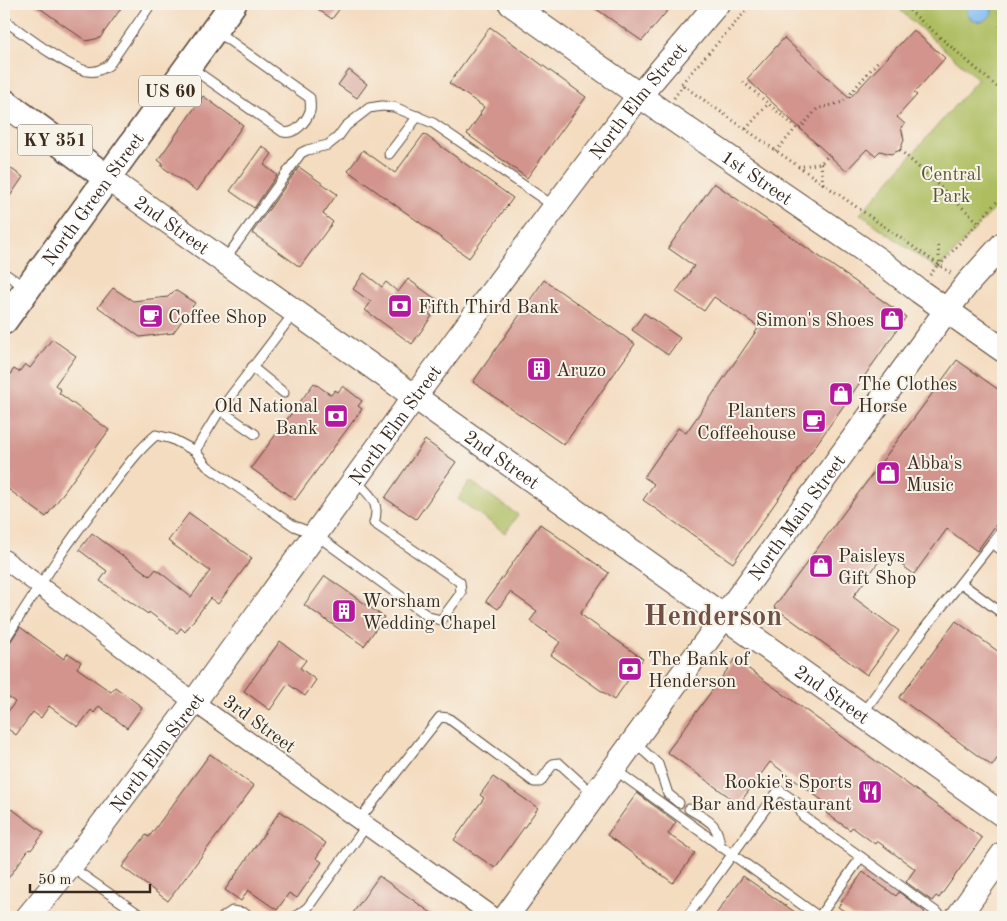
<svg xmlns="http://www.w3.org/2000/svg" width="1007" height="921" font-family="'Old Standard TT',serif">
  <rect width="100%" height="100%" fill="#f7f3e8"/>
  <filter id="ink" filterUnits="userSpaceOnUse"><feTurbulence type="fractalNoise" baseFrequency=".02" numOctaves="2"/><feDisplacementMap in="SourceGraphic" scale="10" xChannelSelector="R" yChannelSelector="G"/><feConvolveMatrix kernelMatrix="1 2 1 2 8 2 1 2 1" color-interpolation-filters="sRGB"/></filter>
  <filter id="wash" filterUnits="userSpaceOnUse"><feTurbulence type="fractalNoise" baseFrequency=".0096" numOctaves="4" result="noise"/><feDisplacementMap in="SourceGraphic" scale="20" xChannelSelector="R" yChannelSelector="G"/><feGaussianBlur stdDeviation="1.12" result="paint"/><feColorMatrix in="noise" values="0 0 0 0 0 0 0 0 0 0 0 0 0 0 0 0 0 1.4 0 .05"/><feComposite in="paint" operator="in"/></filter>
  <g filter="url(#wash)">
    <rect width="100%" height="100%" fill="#f4dcc0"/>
    <!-- green -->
    <g fill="#adbd60" stroke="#74743f">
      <path d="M893,4H1003V199L938,270L860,214L978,79Z"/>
      <path d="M470,481L518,515L505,533L458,499Z"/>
    </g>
    <!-- water -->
    <path fill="#81bcf3" stroke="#5e7388" d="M967,4H992V14C984,24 974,24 967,14Z"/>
    <g id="blocks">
      <!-- building -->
      <g fill="#d2948d">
        <path d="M34,4H124L100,38L86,41Z"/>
        <path d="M310,4H343L332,19Z"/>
        <path d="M589,4H673L642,41Z"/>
        <path d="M490,27L586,97L527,178L467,134L481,114L480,113L484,107L449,83Z"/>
        <path d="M913,30L945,58L914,93L917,95L897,117L905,124L901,127L904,140L900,150L891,154L880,151L875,156L867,149L846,171L747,79L784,38L850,98Z"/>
        <path d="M349,70L367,84L357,98L338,85Z"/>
        <path d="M203,96L243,125L197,191L161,166L163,164L158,160Z"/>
        <path d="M424,134L513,198L469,258L348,171L363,150L395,173Z"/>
        <path d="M262,146L272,154L264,165L277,175L254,208L230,191Z"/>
        <path d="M299,167L337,194L323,214L333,222L300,267L252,233Z"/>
        <path d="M10,168L23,177L4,205V177Z"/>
        <path d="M714,183L906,317L733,563L643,500L654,484L644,477L678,428L686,433L759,327L714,297L704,311L676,292L694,266L668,248Z"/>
        <path d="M364,273L382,287L386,282L398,292L408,279L437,300L428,313L432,316L412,344L365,310L371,302L353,289Z"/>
        <path d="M544,280L635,344L564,445L473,382Z"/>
        <path d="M113,288L133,301L168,297L175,290L195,303L173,333L140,337L98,307Z"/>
        <path d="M644,313L680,338L668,355L632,330Z"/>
        <path d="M52,339L76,356L55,385L61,390L59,393L109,430L46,517L4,486V382L14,369L19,372L25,364L30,368Z"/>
        <path d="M957,360L1003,393V515L977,551L947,529L914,574L885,553L853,597L899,631L867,675L774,607Z"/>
        <path d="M314,383L331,395L335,390L338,392L343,386L362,401L358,406L362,409L295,500L251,468Z"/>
        <path d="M425,440L456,462L416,519L385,498Z"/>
        <path d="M189,513L252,558L218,604L210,598L185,632L181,628L177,633L149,612L148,614L100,581L107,571L79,550L92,533L150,576L156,569L191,597L210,571L168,541Z"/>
        <path d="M540,524L609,573L580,614L643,659L614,700L551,655L560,642L530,621L537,611L510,592L498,609L486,601Z"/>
        <path d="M325,576L384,617L364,646L304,605Z"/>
        <path d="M4,615L10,619L4,630Z"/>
        <path d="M956,621L1003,655V750L992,766L899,698Z"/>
        <path d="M20,627L64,659L68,653L81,662L77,668L111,692L115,687L142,707L127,728L99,706L94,713L91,710L78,727L49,706L41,718L33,712L16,735L4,726V717L15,702L4,694V647L9,644Z"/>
        <path d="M280,641L306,660L300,668L316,680L305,696L288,684L270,710L244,691Z"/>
        <path d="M735,659L982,838L939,898L936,896L932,901L906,882L915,869L877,841L875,844L852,827L850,830L826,813L831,807L770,762L739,804L667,752Z"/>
        <path d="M210,754L254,786L168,901L122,867L146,835L149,837Z"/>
        <path d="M493,777L538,808L495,868L454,840L484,798L480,795Z"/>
        <path d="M637,793L676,822L668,834L695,853L673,883L607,835Z"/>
        <path d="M12,809L44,833L31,850L29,849L4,884V820Z"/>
        <path d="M280,811L326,843L316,858L322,862L297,898L289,893L277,910L248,890L241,901L225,890Z"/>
        <path d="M863,872L896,896L899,892L925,912L921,917H853L838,907Z"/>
        <path d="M379,876L437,917H350Z"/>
        <path d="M743,876L802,917H714Z"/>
      </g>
    </g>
  </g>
  <g filter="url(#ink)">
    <use href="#blocks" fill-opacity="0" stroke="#574536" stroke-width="1"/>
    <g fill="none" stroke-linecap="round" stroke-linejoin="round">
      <defs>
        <g id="lane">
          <path d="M4,20C24,34 64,66 87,71C95,73 102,69 109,65L151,4"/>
          <path d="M190,67L283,132C295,135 306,122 310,111C311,107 310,102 310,98L216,31"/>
          <path d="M389,154L418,116"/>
          <path d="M224,261L301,153L307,150L328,145L338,137L346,126L369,108L382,106L394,107L433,123L555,207"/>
          <path d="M4,273L25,287"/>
          <path d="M252,367L284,393"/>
          <path d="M220,410L255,434"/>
          <path d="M195,451L220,410L294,313"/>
          <path d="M992,543L1003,551"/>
          <path d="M961,583L1003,614"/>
          <path d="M4,641C37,589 70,538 109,490C124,470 137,451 156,435L172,439L195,451L207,466L294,526L315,534L429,617L441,620L461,593L460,582L374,523C381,501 369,495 355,480"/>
          <path d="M862,714L921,633L1003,529"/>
          <path d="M634,742L658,764L668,794L679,803"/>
          <path d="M614,769L819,917"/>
          <path d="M689,809C709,821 718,822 720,847"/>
          <path d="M359,820L440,717L448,718L534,782H540L553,764L559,763L594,795"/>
          <path d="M71,867L143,917"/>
          <path d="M223,917L232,911L244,913L250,917"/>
          <path d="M295,917L308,907L367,825"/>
          <path d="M687,917L779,790L796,802L803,816L861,857"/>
          <path d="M819,917L861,857L943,917"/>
        </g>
        <path id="street" d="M4,559L194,702L494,917"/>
        <g id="secondary">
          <path id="s1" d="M511,4L664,113L880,261L919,291L1003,350"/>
          <path id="s2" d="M107,178L1003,815"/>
          <path id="s3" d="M28,917L80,854L194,702L415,396L555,207L639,96L717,4"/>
          <path id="s4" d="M506,917L946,311L967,284L1003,244"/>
          <path d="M958,917L1003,854"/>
        </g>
        <g id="primary">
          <path d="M4,102L107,178"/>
          <path id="s5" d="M4,321L233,4"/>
        </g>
      </defs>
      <!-- lane casing -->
      <use href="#lane" stroke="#574536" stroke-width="11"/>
      <!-- street casing -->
      <use href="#street" stroke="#574536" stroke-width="20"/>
      <!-- secondary casing -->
      <use href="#secondary" stroke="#574536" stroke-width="26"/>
      <!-- primary casing -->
      <use href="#primary" stroke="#574536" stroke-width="29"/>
      <!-- path -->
      <g stroke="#574536" stroke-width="3" stroke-dasharray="1 4" stroke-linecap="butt">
        <path d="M752,4L681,84L952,274"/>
        <path d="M902,4L1003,92"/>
        <path d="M1000,25L1003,28"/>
        <path d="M743,82L799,130L817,109L843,102L880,59"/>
        <path d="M674,98L683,85"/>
        <path d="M746,129L768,104"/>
        <path d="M900,150L978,222"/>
        <path d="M776,151L796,128"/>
        <path d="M821,163L823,185"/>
        <path d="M798,167L821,163L829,155"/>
        <path d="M938,246L940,266"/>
        <path d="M939,266L1003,195"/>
        <path d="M930,275L937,266"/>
      </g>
      <!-- lane -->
      <use href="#lane" stroke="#fff" stroke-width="9"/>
      <!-- street -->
      <use href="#street" stroke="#fff" stroke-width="18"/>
      <!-- secondary -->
      <use href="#secondary" stroke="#fff" stroke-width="24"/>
      <!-- primary -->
      <use href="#primary" stroke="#fff" stroke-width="26"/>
    </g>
  </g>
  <!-- icons -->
  <defs>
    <symbol id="bank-square" viewBox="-11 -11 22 22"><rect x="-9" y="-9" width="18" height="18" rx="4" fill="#b5179e" stroke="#f7f3e8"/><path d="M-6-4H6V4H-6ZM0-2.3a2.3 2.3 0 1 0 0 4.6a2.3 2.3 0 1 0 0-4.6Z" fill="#fff"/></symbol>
    <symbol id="cafe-square" viewBox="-11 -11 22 22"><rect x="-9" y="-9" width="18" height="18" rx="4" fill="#b5179e" stroke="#f7f3e8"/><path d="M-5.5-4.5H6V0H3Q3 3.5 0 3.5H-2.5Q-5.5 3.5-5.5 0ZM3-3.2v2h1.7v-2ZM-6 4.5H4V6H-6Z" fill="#fff"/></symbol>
    <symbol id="shop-square" viewBox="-11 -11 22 22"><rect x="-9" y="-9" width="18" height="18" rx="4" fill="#b5179e" stroke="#f7f3e8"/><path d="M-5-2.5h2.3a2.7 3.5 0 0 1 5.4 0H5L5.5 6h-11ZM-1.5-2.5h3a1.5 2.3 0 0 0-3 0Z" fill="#fff"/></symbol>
    <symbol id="building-square" viewBox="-11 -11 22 22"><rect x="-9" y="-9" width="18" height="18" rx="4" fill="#b5179e" stroke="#f7f3e8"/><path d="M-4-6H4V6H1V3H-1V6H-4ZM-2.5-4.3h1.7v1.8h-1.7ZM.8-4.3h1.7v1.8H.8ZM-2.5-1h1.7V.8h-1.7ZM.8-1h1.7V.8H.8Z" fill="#fff"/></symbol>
    <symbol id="restaurant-square" viewBox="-11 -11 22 22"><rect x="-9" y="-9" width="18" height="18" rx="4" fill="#b5179e" stroke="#f7f3e8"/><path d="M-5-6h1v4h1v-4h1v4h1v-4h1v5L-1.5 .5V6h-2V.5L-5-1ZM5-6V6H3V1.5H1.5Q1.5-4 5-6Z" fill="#fff"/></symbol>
  </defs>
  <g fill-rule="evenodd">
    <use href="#bank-square" x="386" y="292" width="28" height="28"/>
    <use href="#cafe-square" x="137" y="302" width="28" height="28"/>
    <use href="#shop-square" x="878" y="305" width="28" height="28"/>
    <use href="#building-square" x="525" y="355" width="28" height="28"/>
    <use href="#shop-square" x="827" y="380" width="28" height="28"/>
    <use href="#bank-square" x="322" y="402" width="28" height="28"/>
    <use href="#cafe-square" x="800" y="407" width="28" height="28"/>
    <use href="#shop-square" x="874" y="459" width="28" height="28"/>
    <use href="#shop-square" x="807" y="552" width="28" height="28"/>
    <use href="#building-square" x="330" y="597" width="28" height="28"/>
    <use href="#bank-square" x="616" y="655" width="28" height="28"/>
    <use href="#restaurant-square" x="856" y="778" width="28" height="28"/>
  </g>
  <g text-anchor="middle" stroke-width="4" stroke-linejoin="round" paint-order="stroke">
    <!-- shield labels -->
    <g fill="#f7f3e8" stroke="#73665b" stroke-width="1">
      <rect x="139" y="75.5" width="62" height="31" rx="4"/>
      <rect x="17.5" y="124.5" width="75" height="31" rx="4"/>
    </g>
    <g font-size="18" font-weight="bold" fill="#3b2a1e">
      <text x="170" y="97">US 60</text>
      <text x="55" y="146">KY 351</text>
    </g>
    <!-- street labels -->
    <g font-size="19" fill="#3b2a1e" stroke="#f7f3e8">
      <text dy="7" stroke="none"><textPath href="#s3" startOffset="1019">North Elm Street</textPath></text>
      <text dy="7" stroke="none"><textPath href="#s1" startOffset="301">1st Street</textPath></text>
      <text dy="7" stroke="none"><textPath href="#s5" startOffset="151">North Green Street</textPath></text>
      <text dy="7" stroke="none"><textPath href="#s2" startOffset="80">2nd Street</textPath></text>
      <text dy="7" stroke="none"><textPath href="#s3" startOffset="614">North Elm Street</textPath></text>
      <text dy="7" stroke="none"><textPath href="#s2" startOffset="485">2nd Street</textPath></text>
      <text dy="7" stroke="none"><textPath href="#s4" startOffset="494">North Main Street</textPath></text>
      <text dy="7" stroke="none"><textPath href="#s2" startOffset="890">2nd Street</textPath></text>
      <text transform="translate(260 723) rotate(36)" y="7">3rd Street</text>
      <text dy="7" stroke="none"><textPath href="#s3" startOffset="209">North Elm Street</textPath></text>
    </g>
    <!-- park labels -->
    <g font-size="19" fill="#5d5632" stroke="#f7f3e8">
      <text x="951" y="180">Central<tspan x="951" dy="22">Park</tspan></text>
    </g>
    <!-- poi labels -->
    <g font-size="19" fill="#3b2a1e" stroke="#f7f3e8" text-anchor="start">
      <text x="418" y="313">Fifth Third Bank</text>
      <text x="168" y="323">Coffee Shop</text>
      <text x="874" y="326" text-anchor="end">Simon's Shoes</text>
      <text x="556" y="376">Aruzo</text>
      <text x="858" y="390">The Clothes<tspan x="858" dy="22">Horse</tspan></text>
      <text x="318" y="412" text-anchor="end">Old National<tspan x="318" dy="22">Bank</tspan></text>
      <text x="796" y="417" text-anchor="end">Planters<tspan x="796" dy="22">Coffeehouse</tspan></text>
      <text x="906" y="469">Abba's<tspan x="906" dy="22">Music</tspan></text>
      <text x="838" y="562">Paisleys<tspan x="838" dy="22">Gift Shop</tspan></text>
      <text x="362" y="607">Worsham<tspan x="362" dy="22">Wedding Chapel</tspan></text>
      <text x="648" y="665">The Bank of<tspan x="648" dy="22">Henderson</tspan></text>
      <text x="852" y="788" text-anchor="end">Rookie's Sports<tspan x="852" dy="22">Bar and Restaurant</tspan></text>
    </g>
    <!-- town labels -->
    <g font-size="29" font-weight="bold" fill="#704f45" stroke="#f7f3e8">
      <text x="713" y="625">Henderson</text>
    </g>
  </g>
  <!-- margin -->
  <rect width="1007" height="921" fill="none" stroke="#f7f3e8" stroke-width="20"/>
  <!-- scale -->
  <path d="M30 884v8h120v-8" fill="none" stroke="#3b2a1e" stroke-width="2.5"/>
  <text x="38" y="884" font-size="15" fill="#3b2a1e" stroke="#f7f3e8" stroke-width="4" paint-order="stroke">50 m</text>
</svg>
